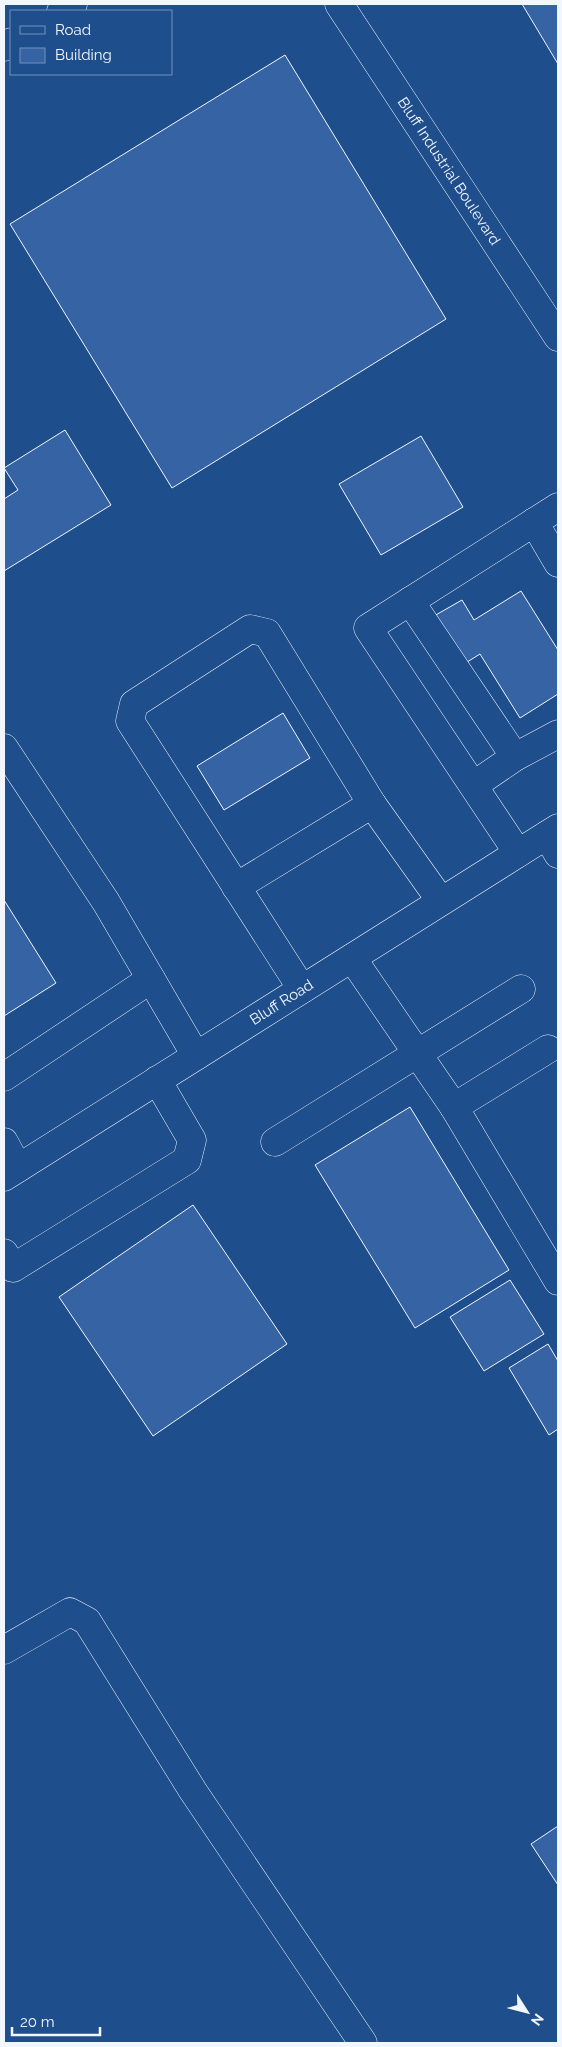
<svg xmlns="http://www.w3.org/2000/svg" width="562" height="2047" font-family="Raleway,sans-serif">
  <rect width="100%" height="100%" fill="#1f4e8c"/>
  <!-- building -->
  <g fill="#3563a3" stroke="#f2f6ff">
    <path d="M522,4H558V64Z"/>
    <path d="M285,55L446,319L172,488L10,224Z"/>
    <path d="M65,430L111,505L4,571V499L18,490L4,468Z"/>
    <path d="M421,436L463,507L381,555L339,484Z"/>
    <path d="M521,591L558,650V694L520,718L480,654L464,664L434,616L462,600L474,620Z"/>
    <path d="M283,713L310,758L224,810L197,766Z"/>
    <path d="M4,900L56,983L4,1016Z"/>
    <path d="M410,1107L509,1270L415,1328L315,1165Z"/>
    <path d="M193,1205L287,1344L153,1436L59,1297Z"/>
    <path d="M510,1280L544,1334L484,1371L450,1317Z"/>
    <path d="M548,1344L558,1361V1429L549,1435L509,1368Z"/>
    <path d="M558,1826V1885L531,1844Z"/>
  </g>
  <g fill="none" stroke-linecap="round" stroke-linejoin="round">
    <defs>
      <g id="minor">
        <path id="s1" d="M339,4L558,337"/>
        <path d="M61,11L73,4"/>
        <path d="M4,47L11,42"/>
        <path d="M534,522L558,563"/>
        <path d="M410,601L515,757"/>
        <path d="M4,748L106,902L196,1056"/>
        <path d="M474,785L515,757L558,734"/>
        <path d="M547,835L558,854"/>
        <path d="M518,853L368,628L558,507"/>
        <path d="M236,887L372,804"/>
        <path d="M352,958L454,1107L548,1049"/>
        <path d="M302,989L130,721L134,704L250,629L267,633L372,804L441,901"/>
        <path d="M4,1077L151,979"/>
        <path d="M454,1107L558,1281"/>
        <path d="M4,1142L18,1168"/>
        <path d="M275,1142L521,989"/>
        <path d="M4,1253L13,1268L187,1160L192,1140L157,1080"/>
        <path d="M4,1650L70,1612L87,1621L193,1791L363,2043"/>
      </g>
      <g id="major">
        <path id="s2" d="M4,1177L558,828"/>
      </g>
    </defs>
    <!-- minor casing -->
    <use href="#minor" stroke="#f2f6ff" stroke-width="29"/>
    <!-- major casing -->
    <use href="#major" stroke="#f2f6ff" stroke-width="29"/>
    <!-- minor -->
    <use href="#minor" stroke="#1f4e8c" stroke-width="28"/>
    <!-- major -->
    <use href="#major" stroke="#1f4e8c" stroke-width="28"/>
  </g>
  <g text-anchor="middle" stroke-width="4" stroke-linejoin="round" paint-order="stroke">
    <!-- street labels -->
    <g font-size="15" fill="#f2f6ff" stroke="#1f4e8c">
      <text dy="5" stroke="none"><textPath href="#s1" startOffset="200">Bluff Industrial Boulevard</textPath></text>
      <text dy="5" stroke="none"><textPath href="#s2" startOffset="328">Bluff Road</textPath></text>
    </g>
  </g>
  <!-- border -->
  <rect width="562" height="2047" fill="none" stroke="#f2f6ff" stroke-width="10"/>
  <!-- legend -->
  <rect x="10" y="10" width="162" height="65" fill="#1f4e8c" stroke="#7391ba"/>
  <rect x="20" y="26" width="25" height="8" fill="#1f4e8c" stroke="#7391ba"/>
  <text x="55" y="35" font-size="15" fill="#f2f6ff">Road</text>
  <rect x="20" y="48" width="25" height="15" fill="#3563a3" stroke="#7391ba"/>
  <text x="55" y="60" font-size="15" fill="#f2f6ff">Building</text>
  <!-- north arrow -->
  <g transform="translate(527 2012) rotate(126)" stroke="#1f4e8c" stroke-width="4" paint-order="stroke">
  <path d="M0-4L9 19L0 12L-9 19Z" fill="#f2f6ff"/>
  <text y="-8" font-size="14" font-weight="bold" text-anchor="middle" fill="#f2f6ff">N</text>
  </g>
  <!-- scale -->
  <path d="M12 2027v8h88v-8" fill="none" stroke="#f2f6ff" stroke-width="2.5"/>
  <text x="20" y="2027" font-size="15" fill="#f2f6ff" stroke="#1f4e8c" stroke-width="4" paint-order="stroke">20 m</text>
</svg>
